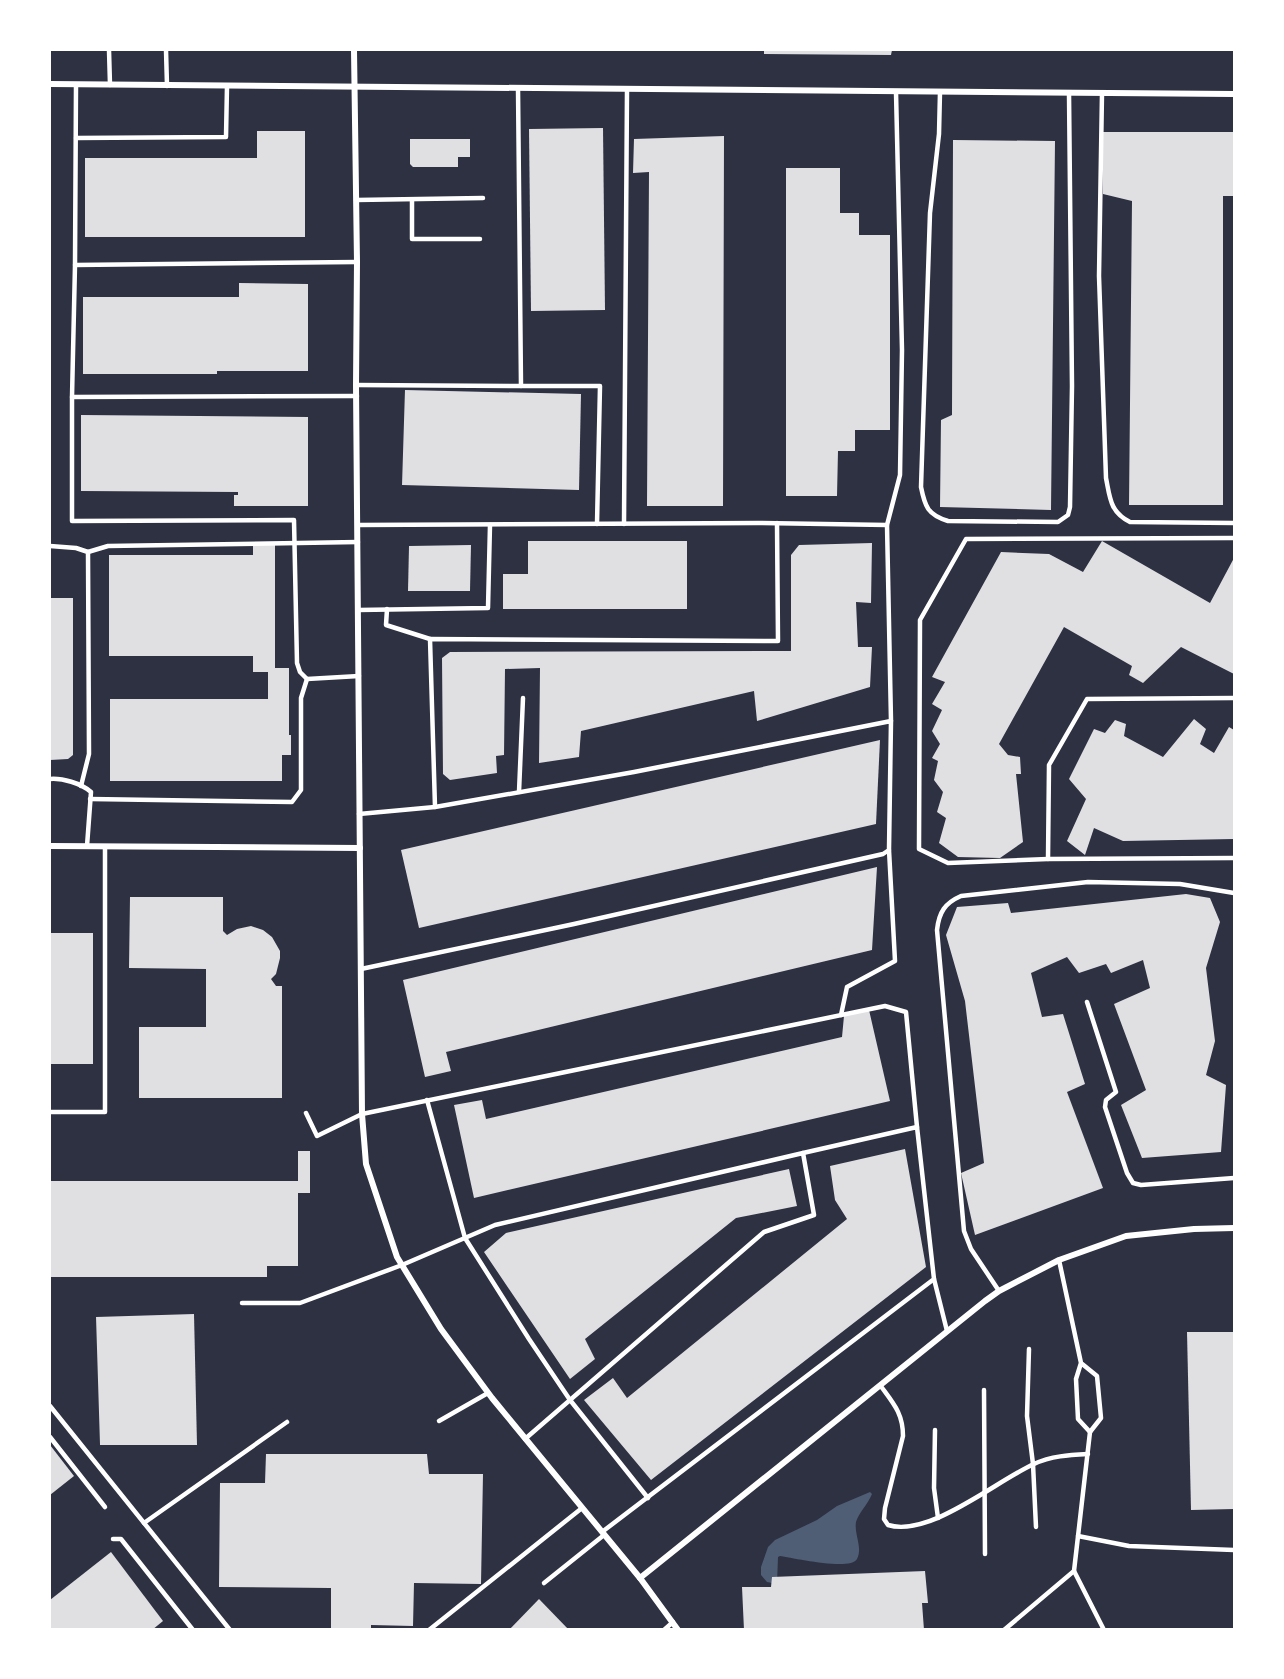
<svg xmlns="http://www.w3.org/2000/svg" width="1284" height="1679" font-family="Inter,sans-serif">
  <rect width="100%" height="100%" fill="#2d3142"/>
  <!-- water -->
  <path fill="#4f5d75" d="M870,1492L872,1494C868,1504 858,1514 856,1522C854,1535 863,1547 857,1559C851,1571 793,1558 780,1556L778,1557L777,1584L767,1582L761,1575V1567L768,1547L775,1540L817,1520L837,1506Z"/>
  <!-- building -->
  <g fill="#e0e0e3">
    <path d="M764,50H892L891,55L764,54Z"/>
    <path d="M603,128L605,310L531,311L529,129Z"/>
    <path d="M257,131H305V237H85V158H257Z"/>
    <path d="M1103,132H1234V196H1223V505H1129L1132,201L1103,194Z"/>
    <path d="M724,136L723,506H647L649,172L633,173L634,139Z"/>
    <path d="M410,139H470V157H458V167H413L410,164Z"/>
    <path d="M953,140L1055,141L1051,510L940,507L941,420L952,415Z"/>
    <path d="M786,168H840V213H859V235H890V430H855V451H838L837,496H786Z"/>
    <path d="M239,283L308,284V371H217V374H83V297H239Z"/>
    <path d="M405,390L581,394L579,490L402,485Z"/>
    <path d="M81,415L308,417V506H234V495H238V492L81,491Z"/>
    <path d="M528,541H687V609H503V574H528Z"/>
    <path d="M1102,541L1210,603L1234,558V674L1181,647L1143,683L1129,675L1132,666L1064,627L999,744L1008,755L1020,757L1021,774H1016L1023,842L1000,858L958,857L939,843L946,818L937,812L943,792L934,780L938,761L932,758L940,744L932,731L942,710L932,704L945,682L932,677L1001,552L1049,554L1083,572Z"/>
    <path d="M872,543L871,603L856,602L858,647H872L870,687L757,721L754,691L581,731L579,757L539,763L540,668L505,669L504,755L496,756L497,773L450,780L443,774L442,658L450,652L791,651V555L799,545Z"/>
    <path d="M253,545H275V668H289V735H291V755H282V781H110V699H268V672H253V656H109V555H253Z"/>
    <path d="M471,545L470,591H408L409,546Z"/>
    <path d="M50,598H73V755L68,759L50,760Z"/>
    <path d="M1194,719L1206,729L1200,744L1214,753L1229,727L1234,730V839L1123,841L1094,828L1085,855L1067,841L1086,799L1069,779L1094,729L1105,733L1115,720L1126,724L1124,736L1163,757Z"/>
    <path d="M880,740L876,824L419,928L401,850Z"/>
    <path d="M877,867L872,950L446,1052L451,1071L425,1077L403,980Z"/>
    <path d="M1186,894L1210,898L1220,922L1206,968L1215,1041L1206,1075L1226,1085L1221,1152L1142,1158L1121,1105L1146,1090L1114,1004L1150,988L1143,960L1111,973L1106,964L1079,973L1067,957L1031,973L1042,1017L1063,1014L1085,1084L1067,1092L1103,1188L975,1235L961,1173L984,1163L965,1001L946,935L957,907L1008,903L1011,913Z"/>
    <path d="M130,897H223V931L227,935L237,929L251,926L263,930L272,937L280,951V958L276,974L271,979L276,986H282V1098H139V1027H206V969L129,968Z"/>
    <rect x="50" y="933" width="43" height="131"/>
    <path d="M869,1010L890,1101L474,1198L454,1105L482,1100L486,1119L842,1037L844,1016Z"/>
    <path d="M905,1149L926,1267L651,1480L584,1400L613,1378L627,1398L847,1219L835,1200L830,1166Z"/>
    <path d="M298,1151H310V1193H298V1266H267V1277H50V1181H298Z"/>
    <path d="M789,1169L797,1206L736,1218L585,1339L595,1359L570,1379L484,1252L506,1233Z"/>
    <path d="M194,1314L197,1445H100L96,1317Z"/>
    <path d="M1187,1332H1234V1509L1191,1510Z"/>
    <path d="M50,1445L74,1476L50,1495Z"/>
    <path d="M266,1454H427L429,1474H483L481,1584L414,1583L413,1626L371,1625V1630H331V1588L219,1587L220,1483H265Z"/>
    <path d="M111,1552L163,1621L152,1630H50V1600Z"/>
    <path d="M925,1571L928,1603H922L924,1630H744L742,1587H771L772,1577Z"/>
    <path d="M539,1599L569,1630H509Z"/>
  </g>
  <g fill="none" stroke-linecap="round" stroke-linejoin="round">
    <!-- service -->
    <g stroke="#fff" stroke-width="4.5">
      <path d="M109,50L110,85"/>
      <path d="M166,50L167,86"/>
      <path d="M940,92L939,134L930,213L921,487C925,507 928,515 948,521L1058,522L1068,515L1070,507L1072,386L1069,93"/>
      <path d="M1102,93L1099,276L1106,478C1110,498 1110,512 1130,522L1234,523"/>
      <path d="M76,138L226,137L227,86"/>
      <path d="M356,200L483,198"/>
      <path d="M412,200V239H480"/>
      <path d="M75,265L357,262"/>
      <path d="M356,385L521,386L518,88"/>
      <path d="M521,386H600L597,524"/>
      <path d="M357,396L72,397V521L294,520L297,663L300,672L307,679L359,676"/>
      <path d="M72,397L75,265L76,85"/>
      <path d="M624,524L627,90"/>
      <path d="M358,525L758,523L887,525L900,475L902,350L896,92"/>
      <path d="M887,525L891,721"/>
      <path d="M1234,538L966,539L920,620L919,849L948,863L1048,859L1234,858"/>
      <path d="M50,546L76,548L88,552L89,754L81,786"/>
      <path d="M88,552L108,546L358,542"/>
      <path d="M387,609L386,625L430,639"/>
      <path d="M358,610L488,608L490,525"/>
      <path d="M50,779C62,778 81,783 91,792L87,846"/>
      <path d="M519,792L523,698"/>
      <path d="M90,799L292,802L301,790V698L307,679"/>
      <path d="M435,807L430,639L778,641L777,523"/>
      <path d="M359,814L435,807L634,772L891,721L889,850L883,854L574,924L361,969"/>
      <path d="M1048,859L1049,765L1087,699L1234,698"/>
      <path d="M1087,1002L1116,1092L1106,1100L1105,1107L1127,1173L1133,1183L1141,1185L1234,1178"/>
      <path d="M841,1015L847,987L895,961L889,850"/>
      <path d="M427,1100L465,1238L529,1339L570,1400L648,1498"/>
      <path d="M50,1112H105V847"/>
      <path d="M306,1113L317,1136L362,1114L885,1006L906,1012L917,1127"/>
      <path d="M1059,1260L1081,1363L1076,1379L1078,1419L1090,1432L1101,1418L1097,1376L1081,1363"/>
      <path d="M934,1279L947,1331"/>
      <path d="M999,1291L971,1249L964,1231L937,930C939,912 945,903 961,896L1088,882L1180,884L1234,893"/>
      <path d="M242,1303H300L402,1265L495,1225L803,1153L814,1215L764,1232L525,1439"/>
      <path d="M1029,1349L1027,1416L1033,1464L1036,1527"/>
      <path d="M880,1385C893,1403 903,1413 903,1436L885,1508L884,1519L888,1525C929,1538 996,1481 1034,1464C1051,1456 1069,1455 1088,1454"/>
      <path d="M984,1390L985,1554"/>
      <path d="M50,1406L230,1630"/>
      <path d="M439,1421L488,1393"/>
      <path d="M935,1430L934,1488L938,1518"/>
      <path d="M50,1437L105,1507"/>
      <path d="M144,1523L287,1422"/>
      <path d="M602,1532L934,1279L917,1127L803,1153"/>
      <path d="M1078,1536L1129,1546L1234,1550"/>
      <path d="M113,1539H121L193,1630"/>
      <path d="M1074,1571L1104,1630"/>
      <path d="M544,1583L604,1535"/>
      <path d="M429,1630L582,1508"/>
      <path d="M664,1630L673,1622"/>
      <path d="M1004,1630L1074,1571L1090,1432"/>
    </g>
    <!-- minor -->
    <g stroke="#fff" stroke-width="6">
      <path d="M354,50L357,262L356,385L362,1114L366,1164L397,1257L441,1329L492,1398L640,1578L678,1630"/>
      <path d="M50,84C444,89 839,91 1234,94"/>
      <path d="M50,846L360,848"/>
      <path d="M640,1578L985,1301L999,1291L1059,1260L1126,1236L1194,1229L1234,1228"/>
    </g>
  </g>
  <!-- border -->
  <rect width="1284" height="1679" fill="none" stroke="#ffffff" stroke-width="102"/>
</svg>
